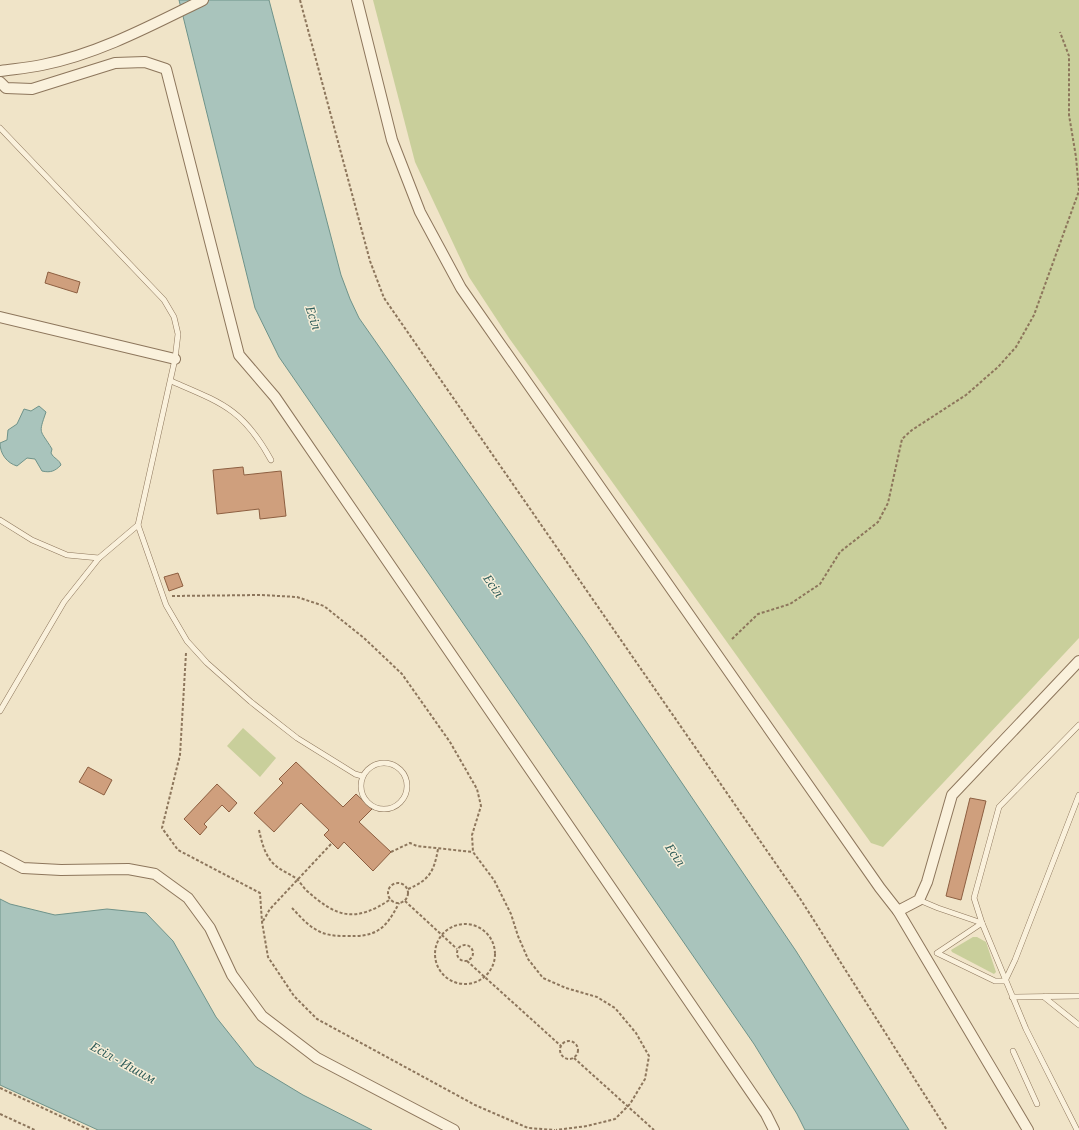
<svg xmlns="http://www.w3.org/2000/svg" width="1079" height="1130" font-family="'Noto Serif',serif">
  <rect width="100%" height="100%" fill="#f0e4c8"/>
  <!-- green -->
  <g fill="#c9cf9b">
    <path d="M373,0H1079V638L883,847L871,843L509,338L469,277L415,162Z"/>
    <path d="M243,728L276,758L260,777L227,746Z"/>
    <path d="M973,937H977L986,942L996,972L994,974L952,952L951,950Z"/>
  </g>
  <!-- water -->
  <g fill="#a9c4bc" stroke="#6f938a">
    <path d="M179,0H269L341,275L350,299L359,318L585,640L796,951L909,1130H805L797,1114L754,1044L279,357L255,308Z"/>
    <path d="M39,406L46,412C38,435 40,429 52,449L51,453C54,459 59,459 61,465C55,471 51,473 42,471L35,459L27,458L17,466C7,463 0,454 0,443L7,440L8,430L17,424L24,409L31,411Z"/>
    <path d="M0,899L10,904L55,915L107,909L146,913L173,941L216,1017L255,1066L303,1095L372,1130H98L0,1085Z"/>
  </g>
  <!-- building -->
  <g fill="#cf9f7d" stroke="#8d5f41">
    <path d="M48,272L80,282L77,293L45,283Z"/>
    <path d="M243,467L244,475L281,471L286,516L260,519L259,509L217,514L213,470Z"/>
    <path d="M178,573L183,586L169,591L164,577Z"/>
    <path d="M296,762L343,807L356,794L372,809L359,822L391,852L373,871L344,842L338,849L324,835L329,830L301,803L274,832L254,813L283,783L279,779Z"/>
    <path d="M88,767L112,780L104,795L79,782Z"/>
    <path d="M217,784L237,803L229,812L222,805L204,824L207,827L200,835L184,819Z"/>
    <path d="M970,798L986,801L961,900L946,896Z"/>
  </g>
  <g fill="none" stroke-linecap="round" stroke-linejoin="round">
    <defs>
      <g id="service">
        <path d="M0,128L164,300L174,317L178,334L175,359L138,525L99,558L64,602L0,711"/>
        <path d="M171,381C222,403 243,409 271,460"/>
        <path d="M0,520L32,540L67,555L99,558"/>
        <path d="M138,525L166,605L187,641L207,663L251,702L297,738L355,774L362,776"/>
        <circle cx="384" cy="786" r="23"/>
        <path d="M919,900L938,908L982,923L937,953L995,981H1005L1015,960L1079,795"/>
        <path d="M1012,997L1079,996"/>
        <path d="M1044,997L1079,1025"/>
        <path d="M1013,1051L1037,1104"/>
        <path d="M1077,1130L1026,1029L982,923L974,898L999,807L1079,725"/>
      </g>
      <g id="minor">
        <path d="M357,0L392,140L420,212L461,288L880,888L898,911L919,900L927,882L952,795L1079,661"/>
        <path d="M0,71C14,69 28,68 42,65C98,54 152,25 203,0"/>
        <path d="M0,82L6,88L32,89L115,63L145,62L166,69L239,355L275,397L766,1114L774,1130"/>
        <path d="M0,317L175,359"/>
        <path d="M0,856L23,868L61,870L128,869L155,874L188,898L210,928L232,975L262,1016L317,1058L454,1130"/>
        <path d="M898,911L1028,1130"/>
      </g>
    </defs>
    <!-- service casing -->
    <use href="#service" stroke="#8d765c" stroke-width="6"/>
    <!-- minor casing -->
    <use href="#minor" stroke="#8d765c" stroke-width="12"/>
    <!-- path -->
    <g stroke="#8d765c" stroke-width="2" stroke-dasharray="3 2" stroke-linecap="butt">
      <path d="M300,0L370,261L384,298L801,900L947,1130"/>
      <path d="M172,596L261,595L297,597L324,606L364,638L402,674L450,742L477,789L481,806L472,835L473,852L494,880L511,914L518,936L528,959L543,978L566,988L597,997L615,1008L636,1033L649,1056L645,1079L630,1104L615,1119L587,1126L556,1130"/>
      <path d="M732,639L758,614L790,604L820,584L840,552L878,522L888,503L902,439L912,430L966,395L998,367L1016,347L1034,315L1079,191L1076,157L1069,115V56L1060,32"/>
      <path d="M186,653L180,755L162,828L178,850L260,893L262,922L268,957L294,996L317,1019L475,1105L528,1128L555,1130"/>
      <path d="M259,830C262,843 265,857 276,866C282,871 290,874 297,879C300,882 303,887 306,890C337,918 355,923 391,899"/>
      <path d="M391,852L410,843L417,846L473,852"/>
      <circle cx="398" cy="893" r="10"/>
      <path d="M408,889C429,880 434,872 438,849"/>
      <path d="M405,901L457,949"/>
      <path d="M292,908C299,915 306,924 315,929C324,935 334,936 345,936C375,937 385,931 399,903"/>
      <path d="M263,921L270,909L332,843"/>
      <circle cx="465" cy="954" r="30"/>
      <circle cx="465" cy="953" r="8"/>
      <path d="M467,961L561,1046"/>
      <circle cx="569" cy="1050" r="9"/>
      <path d="M574,1058L654,1130"/>
      <path d="M0,1088L90,1130"/>
      <path d="M0,1114L35,1130"/>
    </g>
    <!-- service -->
    <use href="#service" stroke="#faf1dc" stroke-width="5"/>
    <!-- minor -->
    <use href="#minor" stroke="#faf1dc" stroke-width="10"/>
  </g>
  <g text-anchor="middle" stroke-width="3" stroke-linejoin="round" paint-order="stroke">
    <!-- water labels -->
    <g font-size="12" font-style="italic" fill="#2f5d5a" stroke="#f7eed8">
      <text transform="translate(313 318) rotate(72)" y="4">Есіл</text>
      <text transform="translate(493 586) rotate(55)" y="4">Есіл</text>
      <text transform="translate(675 855) rotate(56)" y="4">Есіл</text>
      <text transform="translate(123 1063) rotate(29)" y="4">Есіл - Ишим</text>
    </g>
  </g>
</svg>
